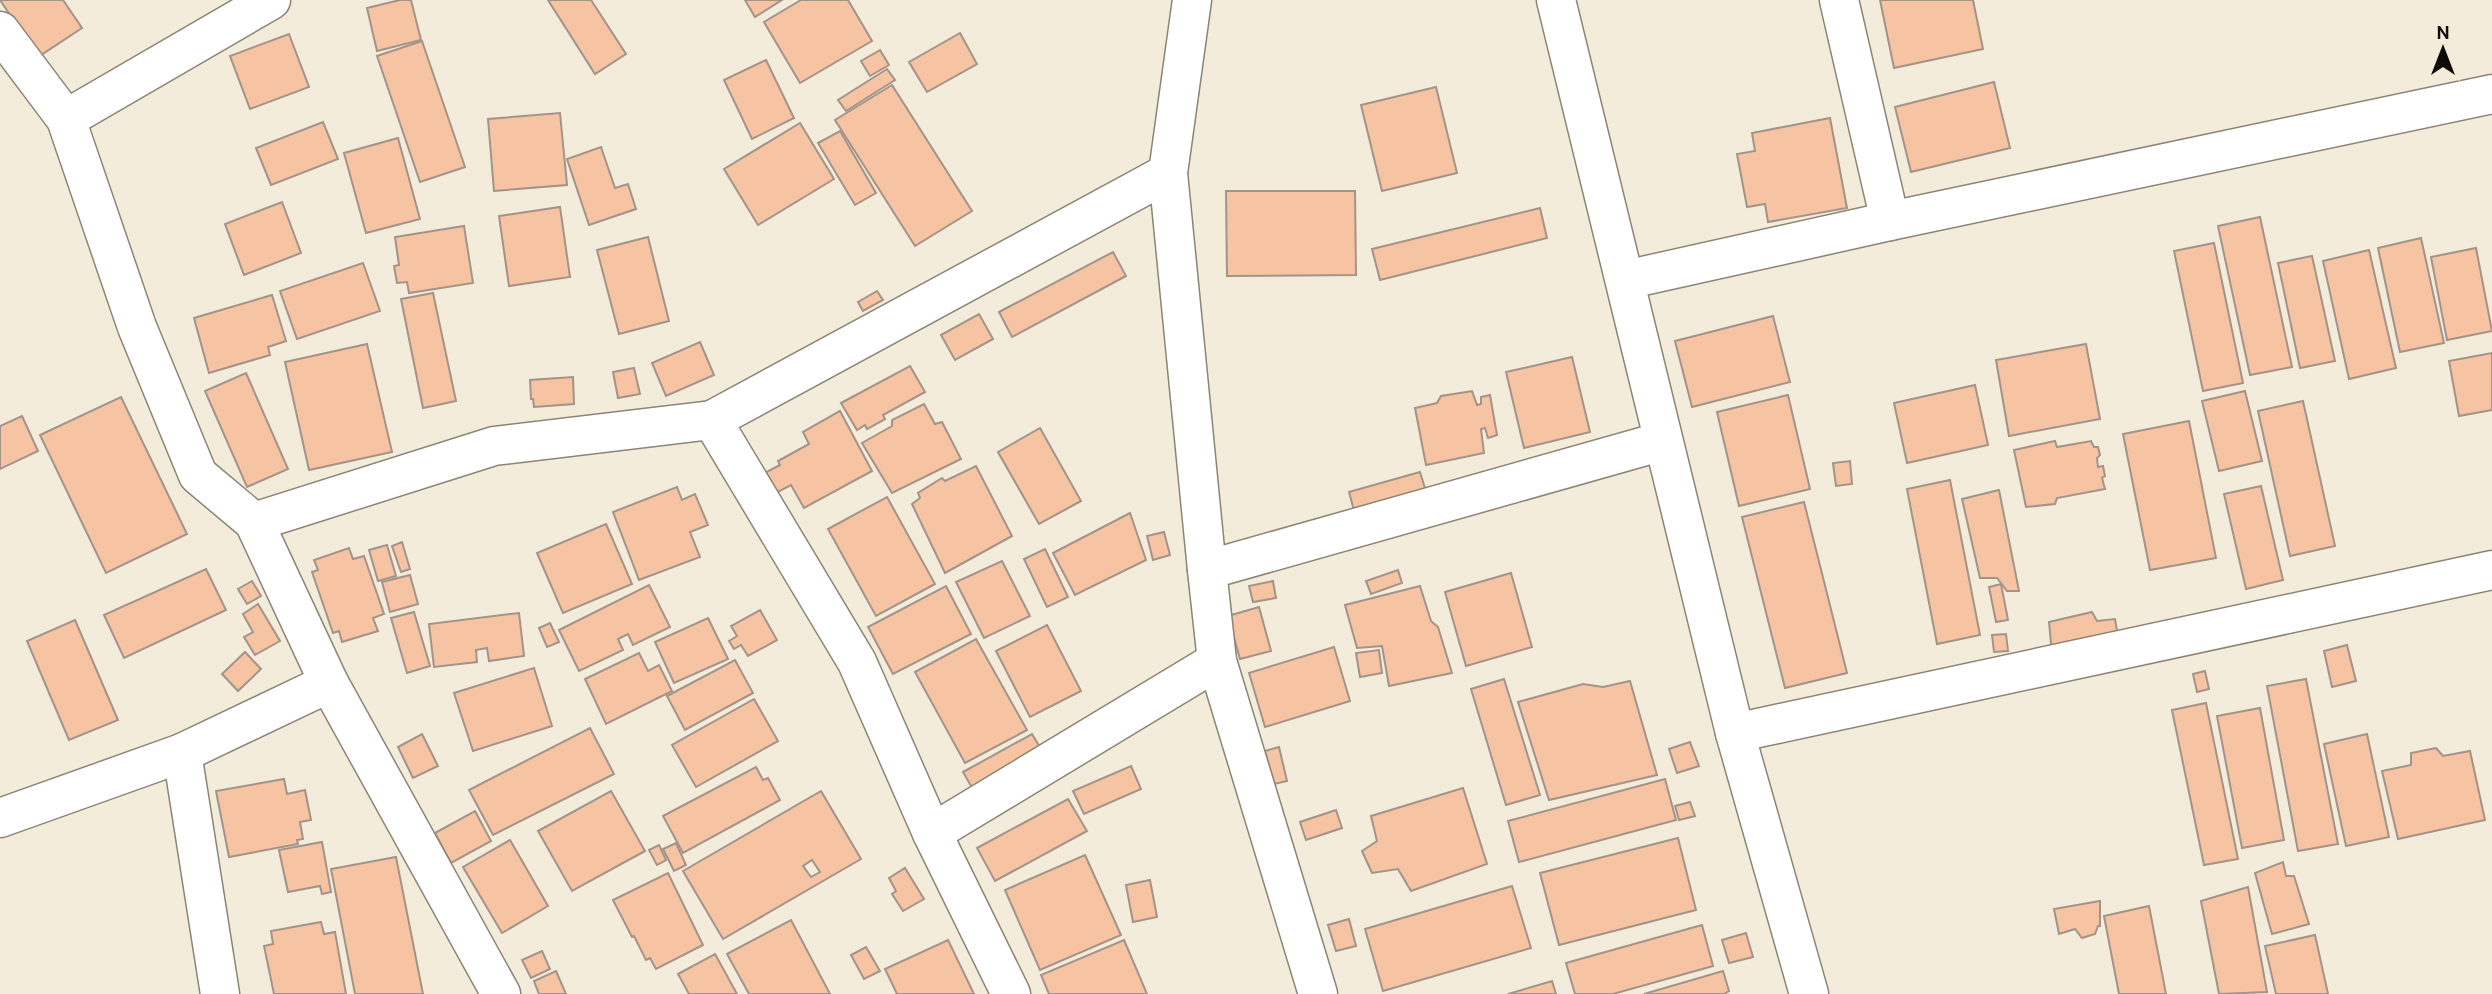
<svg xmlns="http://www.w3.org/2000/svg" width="2492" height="994" font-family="Overpass,sans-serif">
  <rect width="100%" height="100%" fill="#f4ecdb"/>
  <!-- building -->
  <g fill="#f6c4a3" stroke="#a49389" stroke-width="2" fill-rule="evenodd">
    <path d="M0,0H63L82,28L38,57Z"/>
    <path d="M400,0H411L421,40L377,51L367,8Z"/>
    <path d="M548,0H591L626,54L595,74Z"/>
    <path d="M745,0H782L755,17Z"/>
    <path d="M801,0H848L872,41L800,83L764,22Z"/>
    <path d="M1880,0H1973L1983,49L1894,68Z"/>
    <path d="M960,33L977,64L927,92L909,62Z"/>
    <path d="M289,34L309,87L250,109L230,56Z"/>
    <path d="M422,41L465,167L420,182L377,56Z"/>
    <path d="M880,50L889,65L870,76L861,61Z"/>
    <path d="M766,60L794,118L752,139L724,80Z"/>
    <path d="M887,69L895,80L846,111L838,100Z"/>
    <path d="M1994,82L2010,148L1911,172L1895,107Z"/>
    <path d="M892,85L972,211L915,246L835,120Z"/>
    <path d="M1436,87L1457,173L1382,191L1361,105Z"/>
    <path d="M560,113L567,185L494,191L488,119Z"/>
    <path d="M1830,118L1847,208L1768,222L1765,204L1747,207L1737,154L1755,151L1752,133Z"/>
    <path d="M323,122L338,159L271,185L256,148Z"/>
    <path d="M800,123L834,179L758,225L724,169Z"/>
    <path d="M840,131L876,193L855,205L818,143Z"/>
    <path d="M398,138L420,219L366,233L344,153Z"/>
    <path d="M601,147L615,188L628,184L636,209L589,225L567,159Z"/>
    <path d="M1226,191H1355L1356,275L1227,276Z"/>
    <path d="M282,202L301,253L244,275L225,224Z"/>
    <path d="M560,207L570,277L509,286L499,216Z"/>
    <path d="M1540,208L1547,238L1380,280L1372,249Z"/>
    <path d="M2260,217L2292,367L2250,375L2218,226Z"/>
    <path d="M464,226L473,283L409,293L407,282L397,283L394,266L399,265L395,237Z"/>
    <path d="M648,237L669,321L619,334L597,250Z"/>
    <path d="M2421,238L2444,343L2400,352L2378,248Z"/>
    <path d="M2214,243L2243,383L2203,391L2174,251Z"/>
    <path d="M2476,248L2492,331L2447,340L2431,257Z"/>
    <path d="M2369,250L2396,368L2349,379L2323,261Z"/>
    <path d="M1113,252L1126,276L1012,337L999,312Z"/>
    <path d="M2312,256L2335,361L2300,368L2278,263Z"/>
    <path d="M363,263L380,311L297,339L280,291Z"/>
    <path d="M877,291L883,300L863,311L858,302Z"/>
    <path d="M433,293L456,401L423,408L401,299Z"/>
    <path d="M272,295L286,341L268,347L270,355L209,373L194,318Z"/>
    <path d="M979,314L993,339L955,360L941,335Z"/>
    <path d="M1773,316L1790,382L1692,407L1675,341Z"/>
    <path d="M700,342L714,375L666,396L652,363Z"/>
    <path d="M367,344L392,452L309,470L285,362Z"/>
    <path d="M2086,344L2100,419L2009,436L1996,360Z"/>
    <path d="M2492,353V410L2459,416L2449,361Z"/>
    <path d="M1572,357L1590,432L1524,448L1506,372Z"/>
    <path d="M910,366L925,392L883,415L885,419L867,429L865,425L857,430L841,403Z"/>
    <path d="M634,368L640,394L618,398L613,372Z"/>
    <path d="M246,373L288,469L247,487L205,391Z"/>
    <path d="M573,377L574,404L534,407L533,399H531L530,380Z"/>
    <path d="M1975,385L1988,445L1907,463L1894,403Z"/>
    <path d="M1472,391L1477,405L1481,404V397L1490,395L1497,435L1488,438L1485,428L1481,429L1484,453L1426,465L1415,408L1437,403L1441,396Z"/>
    <path d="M2245,391L2262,461L2219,471L2202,401Z"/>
    <path d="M1788,395L1810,489L1739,506L1717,412Z"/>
    <path d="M121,397L187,534L106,573L40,435Z"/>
    <path d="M2303,401L2335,546L2290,556L2258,411Z"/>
    <path d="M924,404L935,424L942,422L961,459L892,493L862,443L892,426V420Z"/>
    <path d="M840,411L872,471L804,508L791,485L772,495L761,475L780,465L778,461L809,444L803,432Z"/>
    <path d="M22,416L38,451L0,469V426Z"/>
    <path d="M2189,421L2216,558L2150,570L2123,434Z"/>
    <path d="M1040,428L1081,501L1039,524L998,452Z"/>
    <path d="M2055,441L2057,447L2091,441L2094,447H2098L2100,455L2097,458L2098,467L2103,466L2105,476L2102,478L2105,489L2057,498L2055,504L2026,507L2014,450Z"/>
    <path d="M1850,461L1852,484L1836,486L1833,463Z"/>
    <path d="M976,466L1012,536L945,573L912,504L920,498L918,493L942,478L945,481Z"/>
    <path d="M1420,472L1428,498L1356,518L1349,492Z"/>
    <path d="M1950,480L1980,635L1937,644L1907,489Z"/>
    <path d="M2261,486L2283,580L2246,589L2224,494Z"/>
    <path d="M677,487L682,500L695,494L708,525L690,532L700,557L639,580L613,512Z"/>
    <path d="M1999,490L2019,591H2007L1997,578H1980L1962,499Z"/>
    <path d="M887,497L935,584L876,616L828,529Z"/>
    <path d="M1804,502L1847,673L1785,688L1742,517Z"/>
    <path d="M1130,513L1146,560L1075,595L1053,553Z"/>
    <path d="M606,524L632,584L563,613L537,553Z"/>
    <path d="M1164,532L1170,555L1153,560L1147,536Z"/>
    <path d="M402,542L410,569L401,572L392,546Z"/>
    <path d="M387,545L396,576L378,581L369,550Z"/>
    <path d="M349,548L353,559L364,556L384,614L373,618L378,631L342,642L339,631L333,633L312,572L318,570L314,560Z"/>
    <path d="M1045,549L1068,597L1047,607L1024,559Z"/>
    <path d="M1002,561L1030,616L984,638L956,582Z"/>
    <path d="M206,569L226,610L124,658L104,615Z"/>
    <path d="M1398,570L1402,583L1371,594L1366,581Z"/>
    <path d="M1511,573L1532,647L1466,666L1445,592Z"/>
    <path d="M410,575L418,604L390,612L382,582Z"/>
    <path d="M252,581L261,596L247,604L238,589Z"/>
    <path d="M1273,581L1276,598L1253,602L1249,586Z"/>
    <path d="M2001,584L2008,620L1996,622L1989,587Z"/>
    <path d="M649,585L670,627L633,645L628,634L618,639L623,650L579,671L559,630Z"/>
    <path d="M946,586L971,634L893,674L868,627Z"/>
    <path d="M1420,586L1431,621L1438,627L1452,673L1389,686L1382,646L1357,648L1345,605Z"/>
    <path d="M258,604L280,641L255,655L244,637L253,632L243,614Z"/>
    <path d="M1259,607L1271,651L1240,659L1228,616Z"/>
    <path d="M760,610L777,640L748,656L741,645L734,649L729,641L737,636L731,626Z"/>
    <path d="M414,612L430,666L407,673L391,618Z"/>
    <path d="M2092,612L2097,621L2115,619L2119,642L2052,654L2049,622Z"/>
    <path d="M519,613L524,656L489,661L487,648L476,650L477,662L434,667L429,624Z"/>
    <path d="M708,618L728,659L674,683L655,642Z"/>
    <path d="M75,620L118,720L69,740L27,641Z"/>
    <path d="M550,623L559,642L547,647L539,628Z"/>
    <path d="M1047,625L1081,691L1030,717L996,651Z"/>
    <path d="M2006,634L2008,651L1994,652L1992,635Z"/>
    <path d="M976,639L1027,730L965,763L915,672Z"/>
    <path d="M2347,645L2356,681L2332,687L2324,651Z"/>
    <path d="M1334,647L1350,701L1265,727L1249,673Z"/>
    <path d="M1379,650L1382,673L1360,677L1356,653Z"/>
    <path d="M245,652L261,669L238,691L222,674Z"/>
    <path d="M639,653L648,671L659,665L672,691L606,724L585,679Z"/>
    <path d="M735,660L753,693L685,730L667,696Z"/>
    <path d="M534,668L552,726L473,751L454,693Z"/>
    <path d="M2205,671L2209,689L2197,692L2193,674Z"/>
    <path d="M1504,679L1540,795L1506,805L1471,689Z"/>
    <path d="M2306,679L2338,844L2298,851L2267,686Z"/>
    <path d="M1630,681L1657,775L1549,800L1518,702L1583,684L1603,687Z"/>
    <path d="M754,699L778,741L696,787L672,745Z"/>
    <path d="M2206,703L2238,859L2204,865L2172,710Z"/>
    <path d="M2260,708L2284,840L2242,848L2217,716Z"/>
    <path d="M590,728L614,774L493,835L469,790Z"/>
    <path d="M422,734L438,766L413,778L398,747Z"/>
    <path d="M1032,734L1044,754L975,793L963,772Z"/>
    <path d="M2367,734L2389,837L2346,846L2324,744Z"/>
    <path d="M1690,742L1699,766L1677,773L1669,749Z"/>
    <path d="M1279,747L1287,781L1274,784L1265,751Z"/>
    <path d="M2436,748L2443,756L2470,751L2485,820L2398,839L2382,771L2411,765V753Z"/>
    <path d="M1131,766L1141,789L1084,814L1073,791Z"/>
    <path d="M756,767L763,780L768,778L780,800L683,853L663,816Z"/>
    <path d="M284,779L287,794L305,790L311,820L300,822L303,839L297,840L298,844L229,857L216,791Z"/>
    <path d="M1665,779L1676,820L1519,862L1508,821Z"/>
    <path d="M1463,788L1487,864L1411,891L1398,869L1372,873L1362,851L1377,841L1371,816Z"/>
    <path d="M611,791L645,851L572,891L538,831Z"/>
    <path d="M821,791L861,859L723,939L683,871ZM812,860L820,872L811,877L803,866Z"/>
    <path d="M1068,799L1087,831L995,881L977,848Z"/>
    <path d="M1690,802L1695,816L1679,820L1675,806Z"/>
    <path d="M1336,810L1342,828L1306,840L1300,822Z"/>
    <path d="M475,811L491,841L451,863L435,833Z"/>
    <path d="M1678,838L1696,910L1559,945L1540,873Z"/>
    <path d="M510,840L548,906L502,933L463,867Z"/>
    <path d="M322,842L331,892L322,894L320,886L288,892L279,850Z"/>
    <path d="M676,843L686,865L674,871L663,849Z"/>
    <path d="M659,845L666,860L657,865L649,850Z"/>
    <path d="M1085,855L1121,935L1040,970L1005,890Z"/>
    <path d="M396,857L423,994H355L331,869Z"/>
    <path d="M2283,862L2286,876H2294L2309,924L2272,934L2255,873Z"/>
    <path d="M905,868L924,899L903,911L892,894L896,891L889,878Z"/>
    <path d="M668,873L703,945L656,969L650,958L646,960L634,936L632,937L613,900Z"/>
    <path d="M1150,880L1157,917L1133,922L1126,885Z"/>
    <path d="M1512,886L1531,948L1383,991L1365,929Z"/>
    <path d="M2248,887L2267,992L2219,994L2201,901Z"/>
    <path d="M2100,901V926H2098L2095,934L2082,938L2075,929L2059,934L2054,909Z"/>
    <path d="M2149,906L2166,994H2119L2104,916Z"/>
    <path d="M1349,919L1356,946L1336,951L1328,925Z"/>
    <path d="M791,920L830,994H749L727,954Z"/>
    <path d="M321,922L324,934L335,932L346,994H274L264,946L273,944L271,931Z"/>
    <path d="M1702,925L1713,966L1613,994H1575L1566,963Z"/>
    <path d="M1746,933L1753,957L1729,963L1722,940Z"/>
    <path d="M2315,935L2328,994H2276L2265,946Z"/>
    <path d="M948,940L974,994H897L885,969Z"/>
    <path d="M1124,940L1147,994H1049L1041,975Z"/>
    <path d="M866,947L880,971L864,979L851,955Z"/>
    <path d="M542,951L550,969L531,978L522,960Z"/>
    <path d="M715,954L737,994H689L678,974Z"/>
    <path d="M556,971L566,994H539L534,981Z"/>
    <path d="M1723,971L1729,991L1724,994H1644Z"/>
    <path d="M1552,981L1556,994H1508Z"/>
  </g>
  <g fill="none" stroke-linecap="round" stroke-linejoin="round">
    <defs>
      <g id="minor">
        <path d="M1192,0L1168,173L1207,570L1217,661L1318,994"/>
        <path d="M1556,0L1735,733L1809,994"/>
        <path d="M1839,0L1890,221"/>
        <path d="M0,31L66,119L137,327L198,475L254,522L329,683L501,994"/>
        <path d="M66,119L271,0"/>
        <path d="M1625,280L1890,221L2492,94"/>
        <path d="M712,420L857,662L932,833L1011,994"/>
        <path d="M254,522L494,446L712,420L1168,173"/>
        <path d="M1207,570L1663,441"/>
        <path d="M1735,733L2492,570"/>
        <path d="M182,753L220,994"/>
        <path d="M0,818L182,753L329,683"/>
        <path d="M932,833L1217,661"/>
      </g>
    </defs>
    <!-- minor casing -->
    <use href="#minor" stroke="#8b8575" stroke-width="41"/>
    <!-- minor -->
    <use href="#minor" stroke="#fff" stroke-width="38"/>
  </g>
  <!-- north arrow -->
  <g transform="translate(2443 49)" stroke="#f4ecdb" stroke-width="5" paint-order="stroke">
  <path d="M0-5L12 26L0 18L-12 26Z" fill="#0d0b06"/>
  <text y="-10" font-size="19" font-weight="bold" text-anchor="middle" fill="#0d0b06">N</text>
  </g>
</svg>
